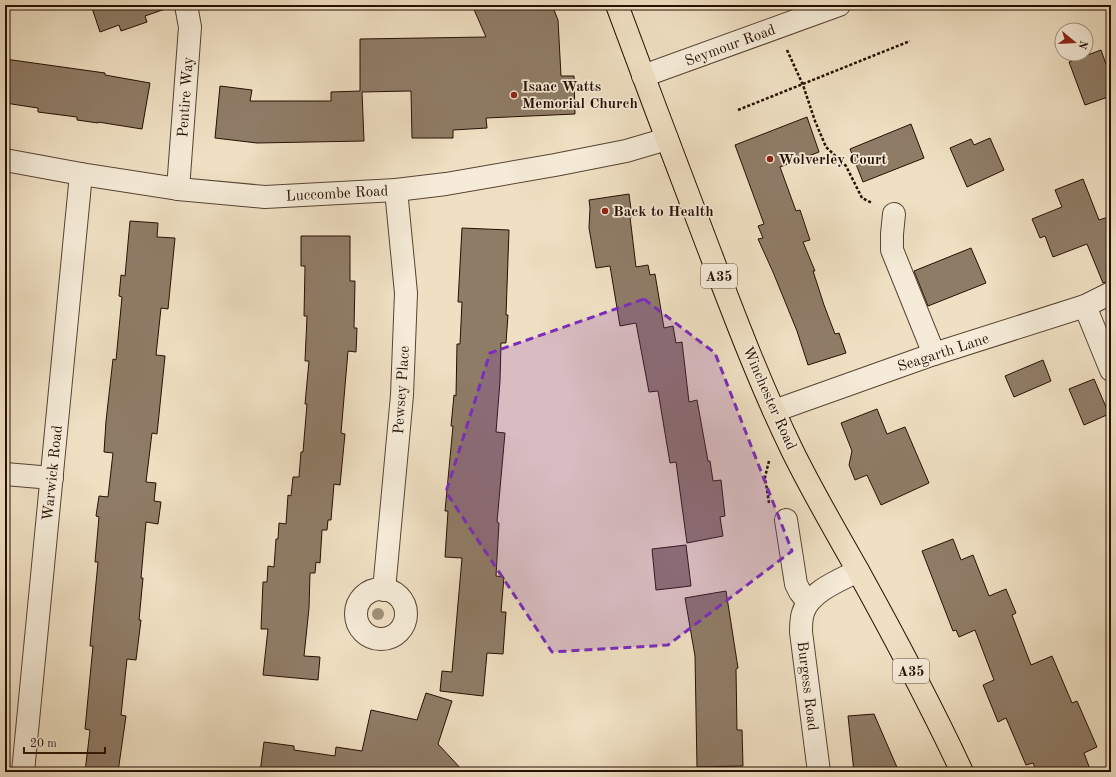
<svg xmlns="http://www.w3.org/2000/svg" width="1116" height="777" font-family="'Old Standard TT',serif">
  <rect width="100%" height="100%" fill="#efe0c3"/>
  <filter id="stains"><feTurbulence type="fractalNoise" baseFrequency=".005" numOctaves="4"/><feColorMatrix values="0 0 0 0 .2 0 0 0 0 .09 0 0 0 0 .02 0 0 0 .5 -.17"/></filter>
  <radialGradient id="worn" r=".72"><stop offset=".6" stop-color="#630" stop-opacity="0"/><stop offset="1" stop-color="#630" stop-opacity=".3"/></radialGradient>
  <!-- building -->
  <g fill="#8f7c67" stroke="#260f03">
    <path d="M91,5H167L168,8L145,16L147,22L121,31L119,25L100,32Z"/>
    <path d="M472,5H552L558,20L561,76H574L575,114L486,118L487,128L453,130V138H412L411,91L362,92L364,141L257,143L215,138L220,86L252,90L250,101H331V92L360,91V39L486,37Z"/>
    <path d="M1101,50L1106,64L1111,62V96L1085,105L1069,62Z"/>
    <path d="M5,59L105,73V75L150,83L142,129L98,122V123L77,120V117L38,112V108L5,103Z"/>
    <path d="M807,117L819,152L780,167L796,211L800,210L810,240L803,242L815,271H813L824,305L835,334L839,333L846,353L808,365L797,331L773,272L758,239L763,238L758,226L764,224L735,145Z"/>
    <path d="M911,124L924,158L863,182L850,149Z"/>
    <path d="M990,138L1004,170L967,187L950,148L971,139L974,145Z"/>
    <path d="M1083,179L1099,220L1111,216V281L1103,283L1087,244L1053,257L1045,236L1040,238L1032,219L1062,207L1055,190Z"/>
    <path d="M629,194L632,217H630L636,267L648,265L650,275L655,274L664,328L673,326L676,343L682,342L689,402L697,400L708,461H710L713,481L721,480L725,516L720,517L723,536L687,543L676,462L670,463L658,391L649,392L636,323L620,326L610,266L596,268L589,228L590,208L589,200Z"/>
    <path d="M130,221L158,223L157,237L175,238L168,309L161,308L156,355L165,356L157,434L152,433L146,482L156,483L154,501L161,502L158,524L146,522L141,578H143L139,620H141L136,660L127,659L121,715L126,716L118,772H85L90,730L85,729L93,646H90L98,562H95L99,517L96,516L99,496L108,497L113,453L104,452L106,421L113,359L116,360L122,297L119,296L121,275L125,276Z"/>
    <path d="M462,228L509,230L506,315H508L506,343H501L500,381L496,432L505,433L497,522L499,523L496,576L504,577L501,612H506L503,654L487,653L483,696L440,691L442,671L452,672L462,558L445,557L448,511H445L453,426H451L454,395L456,396L457,344H460L462,302H458Z"/>
    <path d="M301,236H350V281H355L354,328H357L356,352L348,351L341,433L345,434L340,485L334,484L331,520H328L327,530H322L320,563L316,562L315,573H310L309,608L304,656L320,657L318,680L263,675L268,629H261L263,582H267L268,566L274,567L276,539H278L279,523L286,524L288,495L291,496L293,477H299L301,452H303L307,404H305L309,361H305L307,316H304L305,266H301Z"/>
    <path d="M971,248L986,283L928,306L914,271Z"/>
    <path d="M1043,360L1051,381L1014,397L1005,376Z"/>
    <path d="M1094,379L1109,414L1084,425L1069,389Z"/>
    <path d="M877,409L887,434L905,427L929,483L881,505L867,475L855,480L849,465L852,451L841,423Z"/>
    <path d="M953,539L961,560L973,555L989,596L1006,589L1016,613L1012,615L1031,665L1052,656L1072,703L1077,701L1097,747L1084,753L1091,772H1037L1033,763L1026,765L1006,718L998,722L983,685L994,680L975,630L959,637L956,630L953,631L922,551Z"/>
    <path d="M686,545L691,586L656,590L652,549Z"/>
    <path d="M726,591L738,668L736,669L737,730H742L743,766L697,767L695,656L685,598Z"/>
    <path d="M426,693L452,701L438,744L464,772H260L264,742L294,746V750L335,756L336,747L362,751L371,710L417,720Z"/>
    <path d="M874,714L899,772H854L848,716Z"/>
  </g>
  <g fill="none" stroke-linecap="round" stroke-linejoin="round">
    <defs>
      <g id="minor">
        <path d="M643,76L839,5"/>
        <path d="M5,160L81,174L178,189L265,197L396,190L446,184L555,165L626,151L667,139"/>
        <path d="M178,189L190,27L186,5"/>
        <path d="M894,214L892,234V250L934,354"/>
        <path d="M1085,306L1111,370"/>
        <path d="M774,411L934,354L1085,306L1111,293"/>
        <path d="M5,474L52,478"/>
        <path d="M786,520L796,584L800,592L808,602"/>
        <circle cx="381" cy="614" r="25"/>
        <path d="M384,590L402,395L406,293L396,190"/>
        <path d="M23,772L81,174"/>
        <path d="M819,772L801,632C801,626 801,619 803,613C809,592 840,580 858,571"/>
      </g>
      <path id="major" d="M617,5C647,86 677,166 708,247C734,315 760,384 792,450C812,491 835,530 857,569C894,636 930,703 962,772"/>
    </defs>
    <!-- minor casing -->
    <use href="#minor" stroke="#584333" stroke-width="24"/>
    <!-- major casing -->
    <use href="#major" stroke="#260f03" stroke-width="24"/>
    <!-- path -->
    <g stroke="#260f03" stroke-width="2.5" stroke-dasharray="3 2" stroke-linecap="butt">
      <path d="M787,50L803,85L815,121L826,147L846,166L862,198L872,203"/>
      <path d="M738,110L910,41"/>
      <path d="M769,461L765,477L769,503"/>
    </g>
    <!-- minor -->
    <use href="#minor" stroke="#f5ebd8" stroke-width="22"/>
    <!-- major -->
    <use href="#major" stroke="#efe0c3" stroke-width="22"/>
  </g>
  <!-- trees -->
  <circle fill="#a08f78" cx="378" cy="614" r="6"/>
  <!-- marked area -->
  <path fill="#7b2cbf" fill-opacity="0.2" stroke="#7b2cbf" stroke-width="3" stroke-dasharray="8 5" stroke-linejoin="round" d="M644,299L715,353L792,551L668,645L552,652L446,492L490,353Z"/>
  <!-- markers -->
  <g fill="#8f2418" stroke="#f5ebd8" stroke-width="1.5">
    <circle cx="514" cy="95" r="4"/>
    <circle cx="770" cy="159" r="4"/>
    <circle cx="605" cy="211" r="4"/>
  </g>
  <g text-anchor="middle" stroke-width="3.5" stroke-linejoin="round" paint-order="stroke">
    <!-- shield labels -->
    <g fill="#f5ebd8" stroke="#645143" stroke-width="1">
      <rect x="701" y="264" width="36" height="24" rx="3"/>
      <rect x="893" y="659" width="36" height="24" rx="3"/>
    </g>
    <g font-size="14" font-weight="bold" fill="#260f03">
      <text x="719" y="281">A35</text>
      <text x="911" y="676">A35</text>
    </g>
    <!-- street labels -->
    <g font-size="15" fill="#260f03" stroke="#f5ebd8">
      <text transform="translate(730 45) rotate(-20)" y="5">Seymour Road</text>
      <text transform="translate(185 97) rotate(-86)" y="5">Pentire Way</text>
      <text transform="translate(337 193) rotate(-3)" y="5">Luccombe Road</text>
      <text transform="translate(943 352) rotate(-18)" y="5">Seagarth Lane</text>
      <text transform="translate(401 390) rotate(-86)" y="5">Pewsey Place</text>
      <text transform="translate(770 398) rotate(66)" y="5">Winchester Road</text>
      <text transform="translate(52 473) rotate(-84)" y="5">Warwick Road</text>
      <text transform="translate(808 686) rotate(83)" y="5">Burgess Road</text>
    </g>
    <!-- poi labels -->
    <g font-size="15" font-weight="bold" fill="#260f03" stroke="#f5ebd8" text-anchor="start">
      <text x="522" y="91">Isaac Watts<tspan x="522" dy="17">Memorial Church</tspan></text>
      <text x="778" y="164">Wolverley Court</text>
      <text x="613" y="216">Back to Health</text>
    </g>
  </g>
  <!-- margin -->
  <rect width="1116" height="777" fill="none" stroke="#efe0c3" stroke-width="20"/>
  <rect x="6" y="6" width="1104" height="765" fill="none" stroke="#260f03" stroke-width="2"/>
  <rect x="10" y="10" width="1096" height="757" fill="none" stroke="#260f03"/>
  <!-- north arrow -->
  <g transform="translate(1074 42) rotate(108)"><circle r="19" fill="#f5ebd8" stroke="#a29383"/>
  <path d="M0-3L7 15L0 10L-7 15Z" fill="#8f2418"/>
  <text y="-6" font-size="11" font-weight="bold" text-anchor="middle" fill="#260f03">N</text>
  </g>
  <!-- scale -->
  <path d="M24 747v6h81v-6" fill="none" stroke="#260f03" stroke-width="2"/>
  <text x="30" y="747" font-size="12" fill="#260f03" stroke="#f5ebd8" stroke-width="3" paint-order="stroke">20 m</text>
  <rect width="100%" height="100%" filter="url(#stains)"/>
  <rect width="100%" height="100%" fill="url(#worn)"/>
</svg>
